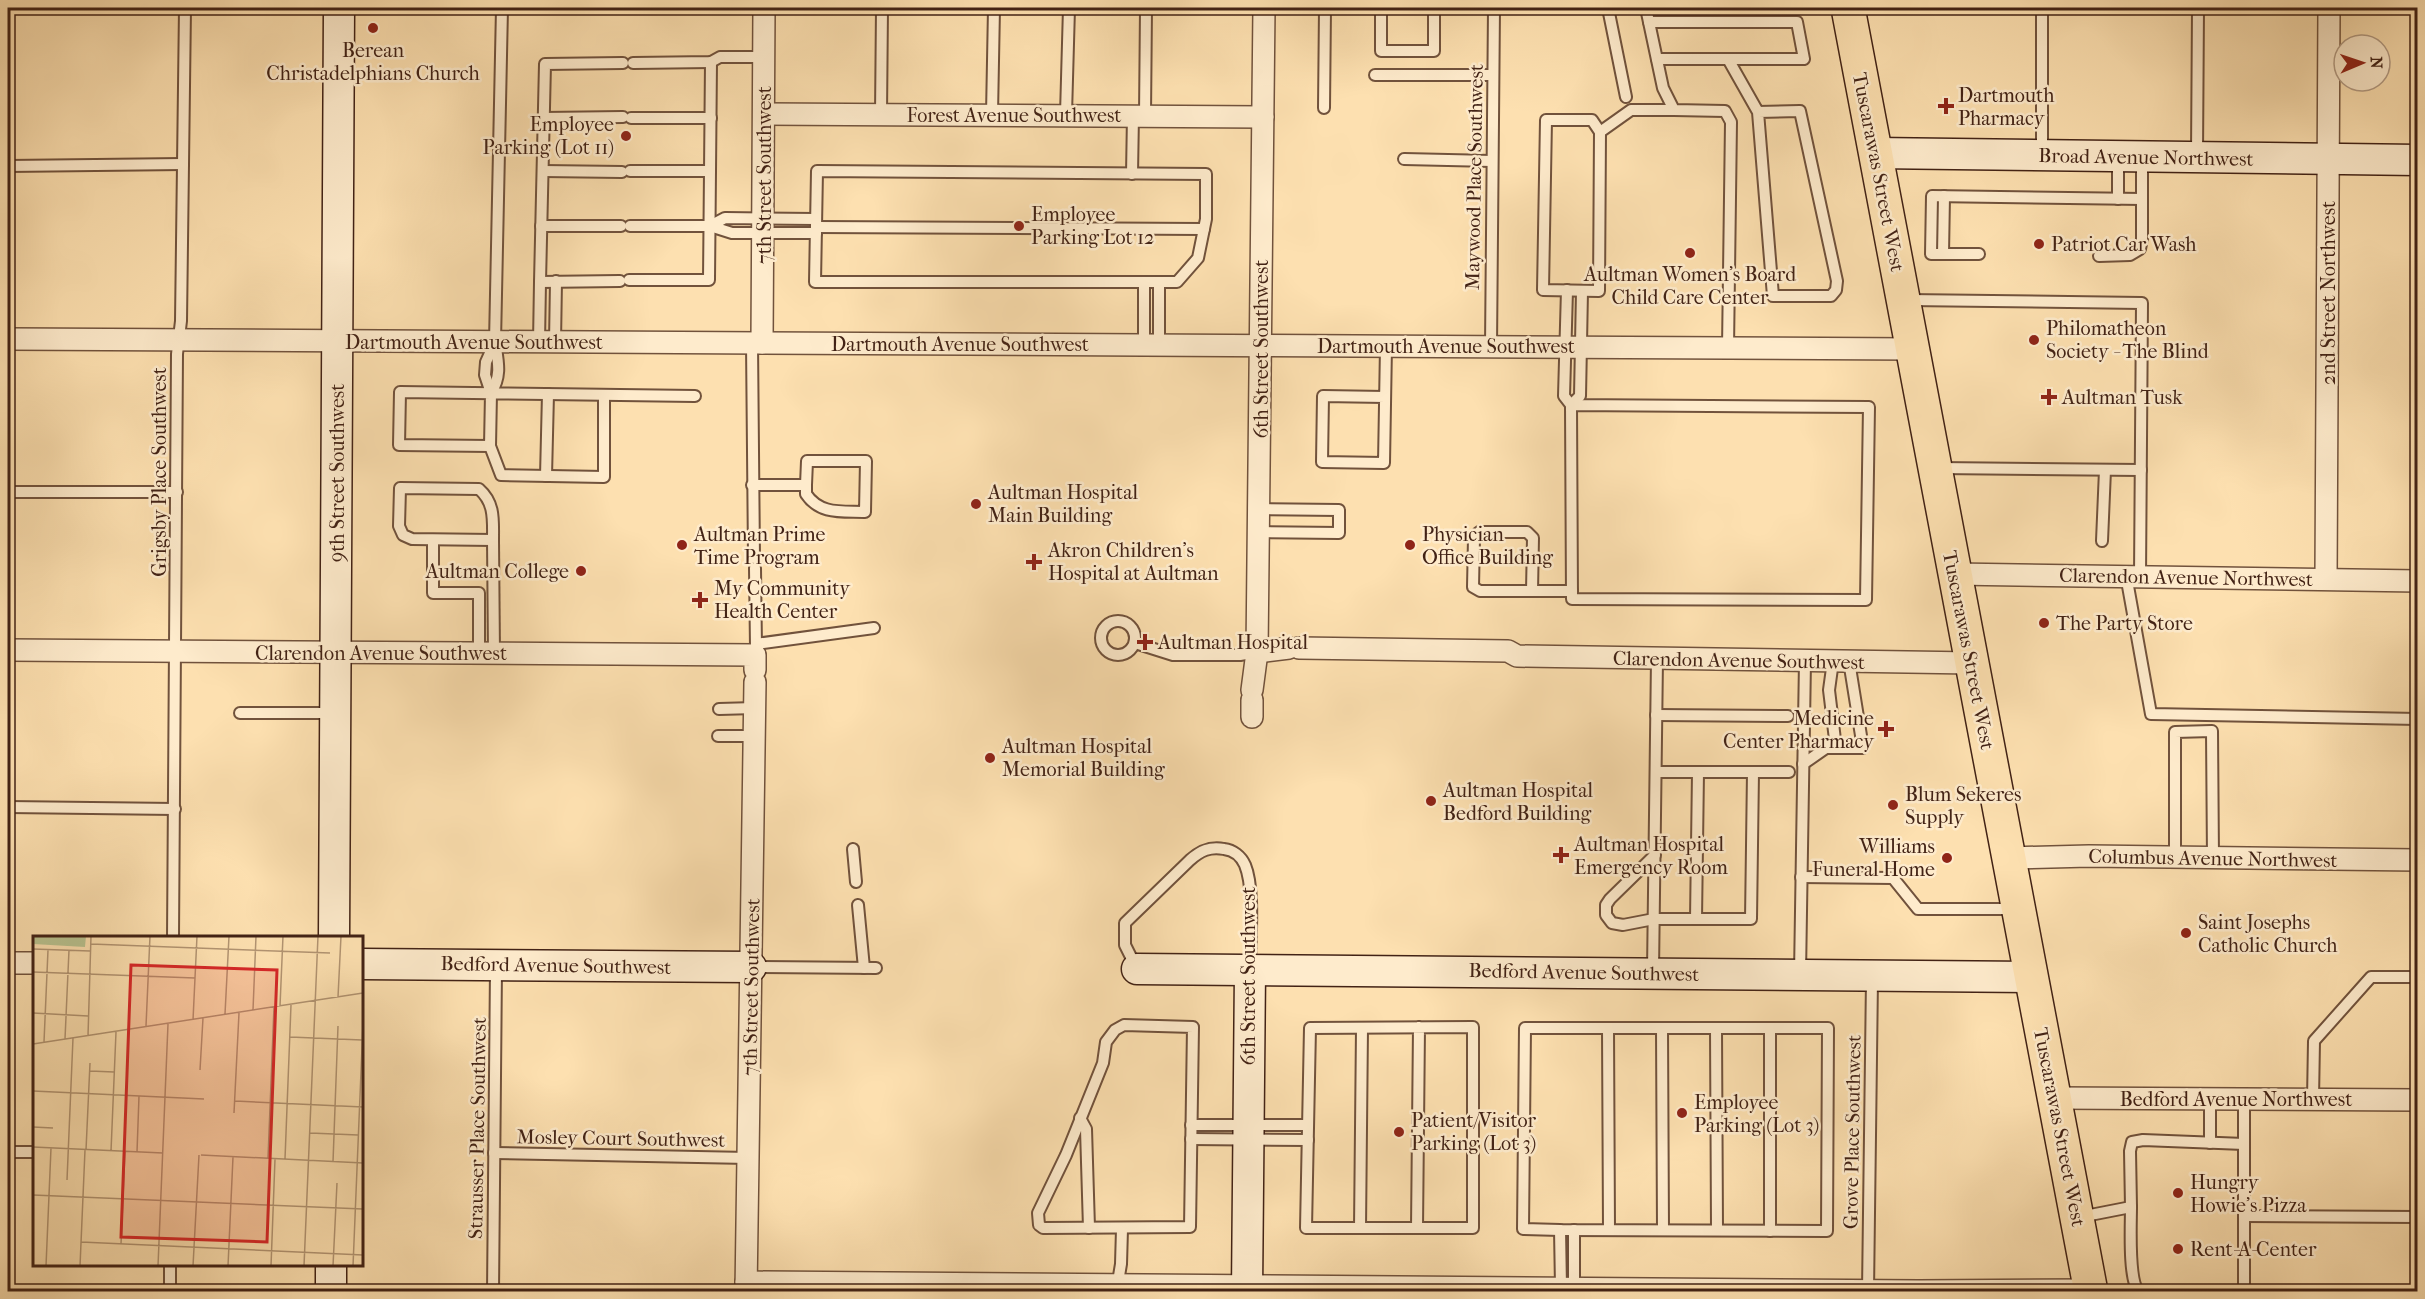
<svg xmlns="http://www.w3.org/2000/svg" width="2425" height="1299" font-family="'IM FELL French Canon',serif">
  <rect width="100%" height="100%" fill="#fde0b0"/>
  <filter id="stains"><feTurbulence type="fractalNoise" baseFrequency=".00333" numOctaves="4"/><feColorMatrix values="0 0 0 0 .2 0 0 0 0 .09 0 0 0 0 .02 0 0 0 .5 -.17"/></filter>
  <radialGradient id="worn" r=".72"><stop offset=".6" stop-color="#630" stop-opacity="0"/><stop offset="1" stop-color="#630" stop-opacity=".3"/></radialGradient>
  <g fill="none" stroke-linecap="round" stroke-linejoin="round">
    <defs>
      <g id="lane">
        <path d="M1381,8V51H1434V8"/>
        <path d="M1608,8L1626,97"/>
        <path d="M1646,8L1663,88L1674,110L1725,111L1731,122L1728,348"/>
        <path d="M2042,8V152"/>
        <path d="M1649,22H1797L1804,59H1657"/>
        <path d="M1728,59L1758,112L1773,296H1831L1836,290L1837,281L1800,111L1758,112"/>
        <path d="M633,63L711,62L720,57H764"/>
        <path d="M1375,75H1493"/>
        <path d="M1324,108L1325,8"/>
        <path d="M881,114L882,8"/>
        <path d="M992,114L994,8"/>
        <path d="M1066,114L1069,8"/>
        <path d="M1145,115L1146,8"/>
        <path d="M544,118L623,117"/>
        <path d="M631,118H711"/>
        <path d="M1546,120H1592L1600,132L1599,291L1543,290Z"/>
        <path d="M1600,132L1631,110H1674"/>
        <path d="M2197,154L2198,8"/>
        <path d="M1404,159L1492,161"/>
        <path d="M8,166L183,164"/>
        <path d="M543,171L622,172"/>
        <path d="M630,171H710"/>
        <path d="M817,171L1206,174V219L1198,258L1177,282H815Z"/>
        <path d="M1132,174L1133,115"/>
        <path d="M2118,199V157"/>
        <path d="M541,226H621"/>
        <path d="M630,226H710L732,233H816"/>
        <path d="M710,226L725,218L816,219"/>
        <path d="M816,227L1204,229"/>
        <path d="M1943,254L1944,196"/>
        <path d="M1979,254H1931L1932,196L2142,199"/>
        <path d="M2099,256L2130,255L2140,249L2142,239V157"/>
        <path d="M629,280H709L711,62"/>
        <path d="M620,281L540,282L545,64L623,63"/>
        <path d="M1144,282V345"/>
        <path d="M1159,283V345"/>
        <path d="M1567,290L1564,396L1571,405L1572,599L1866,600L1869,407L1571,405"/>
        <path d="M1908,300L2142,303L2140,576"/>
        <path d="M495,342L486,362L485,375L491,393L490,446L399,445L400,392L695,396"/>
        <path d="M539,342L540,282"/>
        <path d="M555,342L556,281"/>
        <path d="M752,343L754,558"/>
        <path d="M1491,347L1494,8"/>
        <path d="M491,393C502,375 498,362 495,342L502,8"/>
        <path d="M1385,397L1323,396L1322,462L1384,463L1386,346"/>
        <path d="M1571,405L1580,396L1582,291"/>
        <path d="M490,446L501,475L604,477V395"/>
        <path d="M1938,468L2141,470"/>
        <path d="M546,476L548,394"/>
        <path d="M752,485H806L807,461H866L865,512C842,511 820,515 806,494V485"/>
        <path d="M400,488L479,489C495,503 493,520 493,540L412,539L403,535L399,526Z"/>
        <path d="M8,492H177"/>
        <path d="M1259,532L1339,533V510L1259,509"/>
        <path d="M433,540V593H479V654"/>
        <path d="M493,540L494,654"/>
        <path d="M2102,541L2105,470"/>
        <path d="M755,568L756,648"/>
        <path d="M2126,575L2151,714L2418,719"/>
        <path d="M1532,591L1533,538L1527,532H1479L1474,538L1473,587L1480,591H1572"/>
        <circle cx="1118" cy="638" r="17"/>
        <path d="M1135,643L1173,655H1240L1257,652"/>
        <path d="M756,644L874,628"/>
        <path d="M1833,661L1829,690L1836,748"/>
        <path d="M719,709L755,708"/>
        <path d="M240,713H335"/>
        <path d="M1656,715L1788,716"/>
        <path d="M718,736H754"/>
        <path d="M1803,764L1826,748H1863L1849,661"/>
        <path d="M1656,772H1789"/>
        <path d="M8,807L175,809"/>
        <path d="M853,849L856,882"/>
        <path d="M1655,855L1610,899L1606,905V915L1612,923L1623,925L1654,919H1751L1753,772"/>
        <path d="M2175,857V732L2212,731L2213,858"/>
        <path d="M1801,877L1893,878L1918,909H2014"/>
        <path d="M858,905L864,968"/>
        <path d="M1696,919L1698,772"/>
        <path d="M173,938L177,354L181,321L185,8"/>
        <path d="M751,967L876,968"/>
        <path d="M1136,967L1125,945V923L1190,860C1200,851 1210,846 1224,849C1233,850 1241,856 1245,865C1255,889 1250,940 1250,967"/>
        <path d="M1653,971L1657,659"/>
        <path d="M1800,974L1805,661"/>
        <path d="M1124,1025L1193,1027L1190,1227L1043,1228L1039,1225L1038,1213L1066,1155L1103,1063L1106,1042L1115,1030Z"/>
        <path d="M1608,1028L1609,1230"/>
        <path d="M1662,1028H1525L1523,1229L1560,1230L1827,1231L1828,1028H1662L1663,1230"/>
        <path d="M1716,1028L1717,1230"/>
        <path d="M1770,1028V1231"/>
        <path d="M2313,1099L2314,1041L2371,977H2418"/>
        <path d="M1080,1118L1086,1129L1089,1228"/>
        <path d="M1191,1125H1308"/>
        <path d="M1191,1139L1308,1140"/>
        <path d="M2210,1143V1099"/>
        <path d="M8,1152H34"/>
        <path d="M494,1153L748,1158"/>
        <path d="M2131,1207L2130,1151L2132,1142L2143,1140L2244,1144"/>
        <path d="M2244,1216L2418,1217"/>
        <path d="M2080,1217L2131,1207C2131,1224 2128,1281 2139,1292"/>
        <path d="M1360,1228L1362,1028"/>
        <path d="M1417,1228H1473V1027L1310,1028L1306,1228H1417L1419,1027"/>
        <path d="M1560,1230L1561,1287"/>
        <path d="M1574,1230V1288"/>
        <path d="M1117,1288L1121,1264L1122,1229"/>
        <path d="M1868,1291L1872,979"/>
        <path d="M170,1292V1264"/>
        <path d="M493,1292L496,968"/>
        <path d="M2244,1292V1099"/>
      </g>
      <g id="street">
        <path d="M764,114L1263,117"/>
        <path d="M8,339L1913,349"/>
        <path d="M762,343L764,8"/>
        <path d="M1955,574L2418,581"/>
        <path d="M2326,579L2329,8"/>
        <path d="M1299,648L1508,651L1517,656L1972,663"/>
        <path d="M8,650L755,655V670"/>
        <path d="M1257,652L1289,648"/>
        <path d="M1252,690L1257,652L1264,8"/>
        <path d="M1252,717V700"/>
        <path d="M2009,858L2089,856L2418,860"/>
        <path d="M8,963H34"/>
        <path d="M2054,1098L2418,1100"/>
        <path d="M746,1282L1919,1291L2091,1290"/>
        <path d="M746,1292L755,682"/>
      </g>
      <g id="secondary">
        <path d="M1875,153L2418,160"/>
        <path d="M334,938L339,8"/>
        <path d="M362,964L751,967"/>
        <path d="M1137,969L2031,977"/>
        <path d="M331,1292V1264"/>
        <path d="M1247,1292L1250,970"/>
      </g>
      <path id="primary" d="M1848,8L2091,1292"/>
    </defs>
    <!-- lane casing -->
    <use href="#lane" stroke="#71523c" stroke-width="14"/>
    <!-- street casing -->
    <use href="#street" stroke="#71523c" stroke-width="24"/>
    <!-- secondary casing -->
    <use href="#secondary" stroke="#422215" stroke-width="33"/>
    <!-- primary casing -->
    <use href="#primary" stroke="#422215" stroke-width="36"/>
    <!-- lane -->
    <use href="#lane" stroke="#feebcc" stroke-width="10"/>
    <!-- street -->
    <use href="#street" stroke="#feebcc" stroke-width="21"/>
    <!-- secondary -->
    <use href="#secondary" stroke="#feebcc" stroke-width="30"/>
    <!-- primary -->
    <use href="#primary" stroke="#fde0b0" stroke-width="33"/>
  </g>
  <!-- markers -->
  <g fill="#8f2418" stroke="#feebcc" stroke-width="2">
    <circle cx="373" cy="28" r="6"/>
    <path d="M1943 97h6v6h6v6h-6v6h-6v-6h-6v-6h6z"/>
    <circle cx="626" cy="136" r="6"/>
    <circle cx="1019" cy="226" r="6"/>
    <circle cx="2039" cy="244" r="6"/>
    <circle cx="1690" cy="253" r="6"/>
    <circle cx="2034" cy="340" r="6"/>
    <path d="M2046 388h6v6h6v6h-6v6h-6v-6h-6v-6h6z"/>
    <circle cx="976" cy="504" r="6"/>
    <circle cx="682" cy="545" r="6"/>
    <circle cx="1410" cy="545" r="6"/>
    <path d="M1031 553h6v6h6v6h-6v6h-6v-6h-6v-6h6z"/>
    <circle cx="581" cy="571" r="6"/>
    <path d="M697 591h6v6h6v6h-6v6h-6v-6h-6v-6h6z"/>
    <circle cx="2044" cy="623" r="6"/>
    <path d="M1142 633h6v6h6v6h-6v6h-6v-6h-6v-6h6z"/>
    <path d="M1883 720h6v6h6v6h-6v6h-6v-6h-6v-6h6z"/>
    <circle cx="990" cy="758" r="6"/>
    <circle cx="1431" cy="801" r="6"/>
    <circle cx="1893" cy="805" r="6"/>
    <path d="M1558 846h6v6h6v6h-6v6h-6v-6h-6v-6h6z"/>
    <circle cx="1947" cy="858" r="6"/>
    <circle cx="2186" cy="933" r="6"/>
    <circle cx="1682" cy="1113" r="6"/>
    <circle cx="1399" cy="1132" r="6"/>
    <circle cx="2178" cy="1193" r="6"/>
    <circle cx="2178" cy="1249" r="6"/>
  </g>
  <g text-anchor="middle" stroke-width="5" stroke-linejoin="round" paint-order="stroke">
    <!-- poi labels -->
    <g font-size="20" fill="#422215" stroke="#feebcc" text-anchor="start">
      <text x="373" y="57" text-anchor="middle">Berean<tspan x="373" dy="23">Christadelphians Church</tspan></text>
      <text x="1958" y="102">Dartmouth<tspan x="1958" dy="23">Pharmacy</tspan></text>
      <text x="614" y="131" text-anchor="end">Employee<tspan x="614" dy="23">Parking (Lot 11)</tspan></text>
      <text x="1031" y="221">Employee<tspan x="1031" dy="23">Parking Lot 12</tspan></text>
      <text x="2051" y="251">Patriot Car Wash</text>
      <text x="1690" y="281" text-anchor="middle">Aultman Women's Board<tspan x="1690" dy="23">Child Care Center</tspan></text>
      <text x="2046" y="335">Philomatheon<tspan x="2046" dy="23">Society - The Blind</tspan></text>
      <text x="2062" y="404">Aultman Tusk</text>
      <text x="988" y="499">Aultman Hospital<tspan x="988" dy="23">Main Building</tspan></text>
      <text x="694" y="541">Aultman Prime<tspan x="694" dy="23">Time Program</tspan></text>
      <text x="1422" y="541">Physician<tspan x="1422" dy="23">Office Building</tspan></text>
      <text x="1048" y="557">Akron Children's<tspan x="1048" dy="23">Hospital at Aultman</tspan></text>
      <text x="569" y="578" text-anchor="end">Aultman College</text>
      <text x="714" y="595">My Community<tspan x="714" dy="23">Health Center</tspan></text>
      <text x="2056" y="630">The Party Store</text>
      <text x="1158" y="649">Aultman Hospital</text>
      <text x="1874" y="725" text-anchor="end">Medicine<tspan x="1874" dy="23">Center Pharmacy</tspan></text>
      <text x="1002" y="753">Aultman Hospital<tspan x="1002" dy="23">Memorial Building</tspan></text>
      <text x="1443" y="797">Aultman Hospital<tspan x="1443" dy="23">Bedford Building</tspan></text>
      <text x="1905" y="801">Blum Sekeres<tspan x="1905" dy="23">Supply</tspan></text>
      <text x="1574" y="851">Aultman Hospital<tspan x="1574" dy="23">Emergency Room</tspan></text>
      <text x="1935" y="853" text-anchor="end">Williams<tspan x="1935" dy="23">Funeral Home</tspan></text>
      <text x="2198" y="929">Saint Josephs<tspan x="2198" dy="23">Catholic Church</tspan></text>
      <text x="1694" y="1109">Employee<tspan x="1694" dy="23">Parking (Lot 3)</tspan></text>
      <text x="1411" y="1127">Patient/Visitor<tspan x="1411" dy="23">Parking (Lot 3)</tspan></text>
      <text x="2190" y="1189">Hungry<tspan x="2190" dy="23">Howie's Pizza</tspan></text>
      <text x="2190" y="1256">Rent-A-Center</text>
    </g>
    <!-- street labels -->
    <g font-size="20" fill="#422215" stroke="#feebcc">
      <text x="1014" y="122">Forest Avenue Southwest</text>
      <text transform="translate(2146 157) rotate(1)" y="7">Broad Avenue Northwest</text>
      <text transform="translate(1879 172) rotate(79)" y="7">Tuscarawas Street West</text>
      <text transform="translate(764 175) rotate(-90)" y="7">7th Street Southwest</text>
      <text transform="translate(1474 177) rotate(-89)" y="7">Maywood Place Southwest</text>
      <text transform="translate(2328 293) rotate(-90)" y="7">2nd Street Northwest</text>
      <text x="474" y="349">Dartmouth Avenue Southwest</text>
      <text x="960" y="351">Dartmouth Avenue Southwest</text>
      <text x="1446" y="353">Dartmouth Avenue Southwest</text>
      <text transform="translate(1261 349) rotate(-90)" y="7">6th Street Southwest</text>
      <text transform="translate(159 472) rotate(-90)" y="7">Grigsby Place Southwest</text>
      <text transform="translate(337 473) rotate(-90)" y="7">9th Street Southwest</text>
      <text transform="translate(2186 577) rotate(1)" y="7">Clarendon Avenue Northwest</text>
      <text transform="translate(1969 650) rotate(79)" y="7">Tuscarawas Street West</text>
      <text x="381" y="660">Clarendon Avenue Southwest</text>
      <text transform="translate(1739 660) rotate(1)" y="7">Clarendon Avenue Southwest</text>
      <text transform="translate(2213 858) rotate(1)" y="7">Columbus Avenue Northwest</text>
      <text transform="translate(556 965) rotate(1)" y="7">Bedford Avenue Southwest</text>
      <text transform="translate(1584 972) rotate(1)" y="7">Bedford Avenue Southwest</text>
      <text transform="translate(1248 976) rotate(-90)" y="7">6th Street Southwest</text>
      <text transform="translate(751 987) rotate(-89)" y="7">7th Street Southwest</text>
      <text x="2236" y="1106">Bedford Avenue Northwest</text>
      <text transform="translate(2060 1127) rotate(79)" y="7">Tuscarawas Street West</text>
      <text transform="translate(477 1128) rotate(-89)" y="7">Strausser Place Southwest</text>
      <text transform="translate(1852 1132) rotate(-89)" y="7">Grove Place Southwest</text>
      <text transform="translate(621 1138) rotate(1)" y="7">Mosley Court Southwest</text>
    </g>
  </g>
  <!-- overview -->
  <g transform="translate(33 936)">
    <rect width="330" height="330" fill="#fde0b0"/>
    <path d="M0,0H53L52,11L0,8Z" fill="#b9c390"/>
    <path fill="none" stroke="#b29472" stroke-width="1.5" d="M58,8L297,17M0,13L57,15M0,36L162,42M305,61L308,0M247,70L250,0M220,74L223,0M0,77L55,80M192,78L196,0M160,84L164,0M113,90L117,0M55,100L58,0M257,101L329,104M32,103L36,14M11,106L15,14M0,108L330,57M167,134L170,82M57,135L81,136M0,155L171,163M202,165L330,171M201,177L206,77M0,191L20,192M277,197L325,199M0,211L130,217M53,214L57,127M78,215L83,96M104,216L106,160M168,219L330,227M235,222L241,71M252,223L258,69M300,226L305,90M34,244L40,102M0,259L330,273M48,306L330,319M88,308L92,215M13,330L18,212M47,330L52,214M125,330L135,88M160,330L166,219M195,330L200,221M238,330L242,223M271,330L285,0M300,330L304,247M320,330L330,87"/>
    <path fill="#d62828" fill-opacity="0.15" stroke="#d62828" stroke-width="3" d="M98,29L244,34L234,306L88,301Z"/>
    <rect width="330" height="330" fill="none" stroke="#422215" stroke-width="3"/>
  </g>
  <!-- margin -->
  <rect width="2425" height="1299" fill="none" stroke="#fde0b0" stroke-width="30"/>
  <rect x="9" y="9" width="2407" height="1281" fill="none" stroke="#422215" stroke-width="3"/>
  <rect x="15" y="15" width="2395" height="1269" fill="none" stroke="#422215" stroke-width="1.5"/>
  <!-- north arrow -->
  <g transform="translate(2362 63) rotate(88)"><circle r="28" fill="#feebcc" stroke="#b39b83" stroke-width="1.5"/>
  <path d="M0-4.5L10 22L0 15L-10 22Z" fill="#8f2418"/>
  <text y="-9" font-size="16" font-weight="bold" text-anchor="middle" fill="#422215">N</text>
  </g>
  <rect width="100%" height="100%" filter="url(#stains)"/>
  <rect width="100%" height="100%" fill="url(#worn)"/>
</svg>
